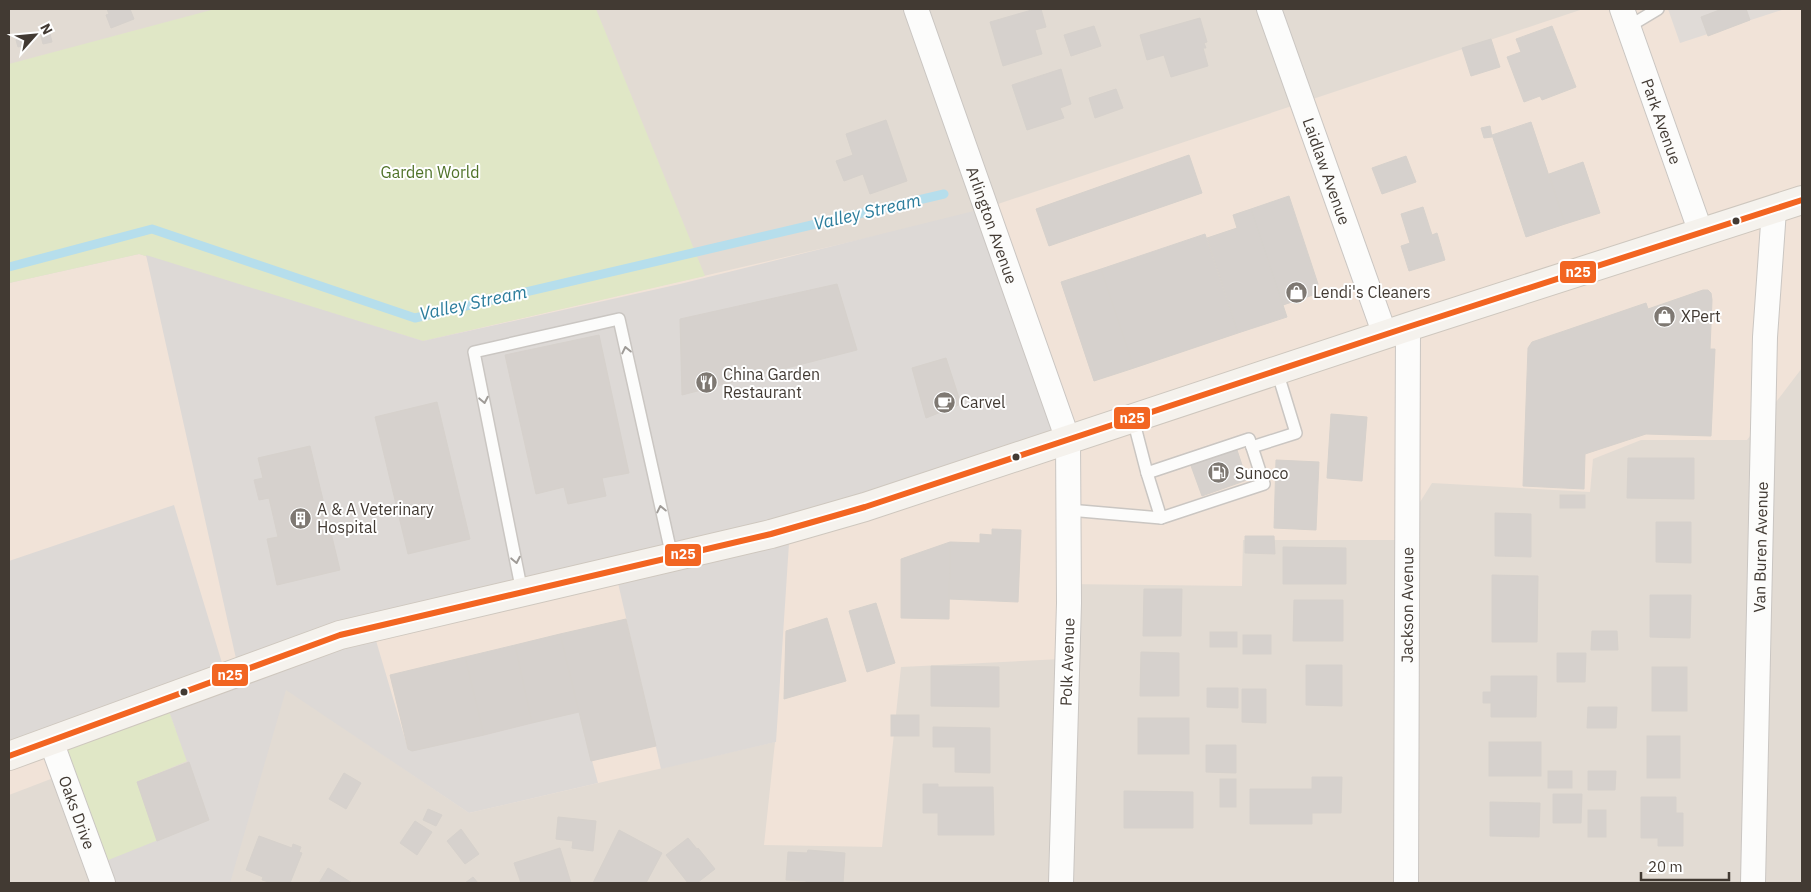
<svg xmlns="http://www.w3.org/2000/svg" width="1811" height="892" font-family="'IBM Plex Sans',sans-serif">
  <rect width="100%" height="100%" fill="#eeeae6"/>
  <!-- residential -->
  <rect fill="#e2dbd3" x="9" y="9" width="1793" height="874"/>
  <!-- commercial -->
  <path fill="#f1e3d8" d="M1583,9H1802V368L1747,440H1641L1593,459L1590,492L1432,483L1396,540H1243L1242,586L1063,584L1061,659L901,667L882,847L764,845L775,742L469,813L286,689L9,795V283L139,254L423,341L962,216Z"/>
  <!-- industrial -->
  <path fill="#e0dbd7" d="M1668,9H1785L1680,43Z"/>
  <!-- green -->
  <g fill="#e0e7c6">
    <path d="M215,9H596L705,276L423,341L139,254L9,283V64Z"/>
    <path d="M165,699L187,761L137,782L157,841L96,865L51,741Z"/>
  </g>
  <!-- parking -->
  <path fill="#ddd9d6" d="M986,208L1068,440L790,528L776,742L661,769L615,570L372,627L408,749L579,712L598,783L469,813L286,690L230,883H103L96,865L208,820L165,700L9,756V561L174,505L226,676L239,672L146,255L423,341L680,284Z"/>
  <g fill="none" stroke-linecap="round" stroke-linejoin="round">
    <!-- stream -->
    <path stroke="#b6deec" stroke-width="9" d="M9,267L152,229L415,318L944,194"/>
  </g>
  <!-- building -->
  <g fill="#d6d1cd" stroke="#d6d1cc">
    <path d="M107,9H130L134,19L111,28L106,15L109,14Z"/>
    <path d="M1035,9H1041L1046,27L1035,30L1042,54L1003,66L990,22Z"/>
    <path d="M1722,9H1746L1750,20L1708,36L1701,17Z"/>
    <path d="M1200,18L1207,42L1204,43L1206,48H1203L1208,66L1171,77L1164,55L1147,60L1140,35Z"/>
    <path d="M1094,26L1101,46L1071,56L1064,35Z"/>
    <path d="M1552,26L1576,87L1542,100L1540,96L1524,102L1507,57L1521,52L1516,39Z"/>
    <path d="M49,30L52,42L43,44L40,32Z"/>
    <path d="M31,36L33,43L18,47L16,40Z"/>
    <path d="M1491,39L1500,67L1471,76L1462,48Z"/>
    <path d="M1061,69L1071,104L1060,108L1064,118L1027,130L1012,85Z"/>
    <path d="M1116,89L1123,108L1095,118L1089,98Z"/>
    <path d="M886,120L907,181L870,194L863,174L844,181L836,161L853,155L846,134Z"/>
    <path d="M1531,122L1565,224L1526,237L1492,135Z"/>
    <path d="M1490,126L1492,137L1484,138L1481,128Z"/>
    <path d="M1189,155L1202,193L1049,246L1036,209Z"/>
    <path d="M1406,156L1416,182L1382,194L1372,168Z"/>
    <path d="M1583,162L1600,213L1565,224L1549,174Z"/>
    <path d="M1289,196L1318,284L1313,295L1283,305L1251,209Z"/>
    <path d="M1423,207L1432,235L1437,233L1445,260L1409,271L1401,246L1410,243L1401,214Z"/>
    <path d="M1251,209L1287,317L1238,333L1207,238L1237,228L1233,215Z"/>
    <path d="M1205,234L1238,333L1134,368L1101,269Z"/>
    <path d="M1101,269L1134,368L1094,381L1061,282Z"/>
    <path d="M837,284L857,350L682,395L680,319Z"/>
    <path d="M1703,290H1708L1711,293L1712,300L1710,349H1715L1711,436L1646,434L1585,454L1584,489L1523,486L1528,348L1532,342L1646,303L1648,309Z"/>
    <path d="M599,335L629,473L602,478L606,496L568,504L564,487L536,494L505,355Z"/>
    <path d="M946,358L961,404L926,418L912,368Z"/>
    <path d="M437,402L470,539L408,554L375,417Z"/>
    <path d="M1331,414L1367,417L1362,481L1327,478Z"/>
    <path d="M310,446L340,570L277,585L267,539L278,537L269,498L259,500L254,480L263,478L258,458Z"/>
    <path d="M1236,447L1247,480L1202,496L1190,463Z"/>
    <path d="M1628,458H1694V499L1627,498Z"/>
    <path d="M1276,460L1319,462L1316,530L1274,528Z"/>
    <rect x="1560" y="495" width="25" height="13"/>
    <path d="M1495,513L1531,514V557L1495,556Z"/>
    <path d="M1656,522H1691V563L1656,562Z"/>
    <path d="M992,529L1021,530L1018,602L949,599L950,542L980,543V534L992,535Z"/>
    <path d="M1245,536H1274L1275,554L1245,553Z"/>
    <path d="M950,542L949,619L901,618V559Z"/>
    <path d="M1283,547L1346,548V584H1283Z"/>
    <path d="M1492,575L1538,576L1537,642H1492Z"/>
    <path d="M1144,589H1182L1181,636H1143Z"/>
    <path d="M1650,595H1691L1690,638L1650,637Z"/>
    <path d="M1294,600H1343V641H1293Z"/>
    <path d="M876,603L895,663L867,672L849,611Z"/>
    <path d="M827,618L846,681L784,699L786,631Z"/>
    <path d="M626,619L656,746L591,761L560,634Z"/>
    <path d="M1592,631H1617L1618,650H1591Z"/>
    <rect x="1210" y="632" width="27" height="15"/>
    <path d="M560,634L579,712L532,723L515,645Z"/>
    <rect x="1243" y="635" width="28" height="19"/>
    <path d="M515,645L532,723L484,735L465,657Z"/>
    <path d="M1141,652L1179,653V696H1140Z"/>
    <path d="M1557,653H1586L1585,682H1557Z"/>
    <path d="M465,657L484,735L412,751L408,749L390,675Z"/>
    <path d="M1306,665H1342V706L1306,705Z"/>
    <path d="M931,666L999,667V707L931,706Z"/>
    <rect x="1652" y="667" width="35" height="44"/>
    <path d="M1491,676H1537L1536,717H1491V703H1483V692H1491Z"/>
    <path d="M1207,688H1238V708L1207,707Z"/>
    <path d="M1242,689H1266V723L1242,722Z"/>
    <path d="M1588,707H1617L1616,728H1587Z"/>
    <rect x="891" y="715" width="28" height="21"/>
    <rect x="1138" y="718" width="51" height="36"/>
    <path d="M933,727L990,728V773L955,772V747H933Z"/>
    <rect x="1647" y="736" width="33" height="42"/>
    <rect x="1489" y="742" width="52" height="34"/>
    <path d="M1206,745H1236V773L1206,772Z"/>
    <path d="M189,762L209,820L157,841L137,782Z"/>
    <rect x="1548" y="771" width="24" height="17"/>
    <path d="M1588,771H1616L1615,790H1588Z"/>
    <path d="M344,773L361,783L346,809L329,799Z"/>
    <path d="M1312,777H1342L1341,813H1312V824H1250V789H1312Z"/>
    <rect x="1220" y="779" width="16" height="28"/>
    <path d="M923,784H938V787H993L994,835H938V813H923Z"/>
    <path d="M1124,791L1193,792V828H1124Z"/>
    <path d="M1553,794H1582L1581,823H1553Z"/>
    <path d="M1641,797H1676V813H1683V846H1658V838H1641Z"/>
    <path d="M1490,802L1540,803L1539,837L1490,836Z"/>
    <path d="M428,809L442,815L436,826L423,820Z"/>
    <rect x="1588" y="810" width="18" height="27"/>
    <path d="M558,817L596,821L593,851L572,848L573,841L556,839Z"/>
    <path d="M415,821L432,832L417,855L400,843Z"/>
    <path d="M461,829L479,854L465,864L447,841Z"/>
    <path d="M619,830L662,853L646,883H593Z"/>
    <path d="M259,836L292,848L293,844L301,847L299,852L302,853L290,883L273,882L272,883L262,880L263,877L246,870Z"/>
    <path d="M688,838L697,849L698,848L715,869L697,883H688L666,855Z"/>
    <path d="M560,848L571,883H521L514,863Z"/>
    <path d="M808,850L845,853L843,883H806V881L786,880L788,852L807,853Z"/>
    <path d="M328,868L352,883H319Z"/>
    <path d="M473,877L478,883H465Z"/>
  </g>
  <g fill="none" stroke-linecap="round" stroke-linejoin="round">
    <defs>
      <g id="lane">
        <path d="M1628,27L1658,9"/>
        <path d="M1133,419L1147,473L1161,518"/>
        <path d="M1147,473L1249,439L1252,447"/>
        <path d="M1069,510L1161,518L1264,484L1252,447L1296,433L1277,371"/>
        <path d="M522,592L474,352L619,319L672,557"/>
      </g>
      <g id="street">
        <path id="s1" d="M916,9L1068,440L1069,603L1061,883"/>
        <path id="s2" d="M1269,9L1385,335"/>
        <path id="s3" d="M1622,9L1701,233"/>
        <path id="s4" d="M51,741L103,883"/>
        <path id="s5" d="M1406,883L1408,327"/>
        <path id="s6" d="M1753,883L1765,337L1774,210"/>
      </g>
      <path id="secondary" d="M9,756L340,635L771,534L865,507L1408,327L1802,200"/>
    </defs>
    <!-- lane casing -->
    <use href="#lane" stroke="#cac6c2" stroke-width="14"/>
    <!-- street casing -->
    <use href="#street" stroke="#cac6c2" stroke-width="26"/>
    <!-- secondary casing -->
    <use href="#secondary" stroke="#cec7be" stroke-width="30"/>
    <!-- lane -->
    <use href="#lane" stroke="#fcfcfb" stroke-width="11"/>
    <!-- street -->
    <use href="#street" stroke="#fcfcfb" stroke-width="24"/>
    <!-- secondary -->
    <use href="#secondary" stroke="#f5f2ed" stroke-width="28"/>
    <defs>
      <path id="bus-1" d="M9,756L340,635L771,534L865,507L1408,327L1802,200"/>
    </defs>
    <!-- bus-1 casing -->
    <use href="#bus-1" stroke="#fff" stroke-width="10"/>
    <!-- bus-1 -->
    <use href="#bus-1" stroke="#f26522" stroke-width="6"/>
  </g>
  <!-- one-way arrows -->
  <defs><path id="oneway-chevron" d="M-2-3.5L2.5 0L-2 3.5" fill="none" stroke-width="1.6" stroke-linecap="round" stroke-linejoin="round" transform="scale(1.25)"/></defs>
  <g stroke="#9f9b97">
    <use href="#oneway-chevron" transform="translate(626 350) rotate(-102)"/>
    <use href="#oneway-chevron" transform="translate(484 400) rotate(79)"/>
    <use href="#oneway-chevron" transform="translate(661 509) rotate(-102)"/>
    <use href="#oneway-chevron" transform="translate(516 560) rotate(79)"/>
  </g>
  <!-- icons -->
  <defs>
    <symbol id="shop-disc" viewBox="-11 -11 22 22"><circle r="9.5" fill="#7e7872" stroke="#fff"/><path d="M-5-2.5h2.3a2.7 3.5 0 0 1 5.4 0H5L5.5 6h-11ZM-1.5-2.5h3a1.5 2.3 0 0 0-3 0Z" fill="#fff"/></symbol>
    <symbol id="restaurant-disc" viewBox="-11 -11 22 22"><circle r="9.5" fill="#7e7872" stroke="#fff"/><path d="M-5-6h1v4h1v-4h1v4h1v-4h1v5L-1.5 .5V6h-2V.5L-5-1ZM5-6V6H3V1.5H1.5Q1.5-4 5-6Z" fill="#fff"/></symbol>
    <symbol id="cafe-disc" viewBox="-11 -11 22 22"><circle r="9.5" fill="#7e7872" stroke="#fff"/><path d="M-5.5-4.5H6V0H3Q3 3.5 0 3.5H-2.5Q-5.5 3.5-5.5 0ZM3-3.2v2h1.7v-2ZM-6 4.5H4V6H-6Z" fill="#fff"/></symbol>
    <symbol id="fuel-disc" viewBox="-11 -11 22 22"><circle r="9.5" fill="#7e7872" stroke="#fff"/><path d="M-5.5-6h7V0h2V4h1.3V-2.5L3-4.5l.8-.8L6-3V5H2.5V1h-1V6h-7ZM-4.2-4.7v3.2H.2V-4.7Z" fill="#fff"/></symbol>
    <symbol id="building-disc" viewBox="-11 -11 22 22"><circle r="9.5" fill="#7e7872" stroke="#fff"/><path d="M-4-6H4V6H1V3H-1V6H-4ZM-2.5-4.3h1.7v1.8h-1.7ZM.8-4.3h1.7v1.8H.8ZM-2.5-1h1.7V.8h-1.7ZM.8-1h1.7V.8H.8Z" fill="#fff"/></symbol>
  </defs>
  <g fill-rule="evenodd">
    <use href="#shop-disc" x="1284" y="280" width="25" height="25"/>
    <use href="#shop-disc" x="1652" y="304" width="25" height="25"/>
    <use href="#restaurant-disc" x="694" y="370" width="25" height="25"/>
    <use href="#cafe-disc" x="932" y="390" width="25" height="25"/>
    <use href="#fuel-disc" x="1206" y="460" width="25" height="25"/>
    <use href="#building-disc" x="288" y="506" width="25" height="25"/>
  </g>
  <!-- markers -->
  <g fill="#423a33" stroke="#fff" stroke-width="2">
    <circle cx="1736" cy="221" r="4.5"/>
    <circle cx="1016" cy="457" r="4.5"/>
    <circle cx="184" cy="692" r="4.5"/>
  </g>
  <g text-anchor="middle" stroke-width="4" stroke-linejoin="round" paint-order="stroke">
    <!-- street labels -->
    <g font-size="16" fill="#423a33" stroke="#fff">
      <text dy="6" stroke="none"><textPath href="#s3" startOffset="119">Park Avenue</textPath></text>
      <text dy="6" stroke="none"><textPath href="#s2" startOffset="172">Laidlaw Avenue</textPath></text>
      <text dy="6" stroke="none"><textPath href="#s1" startOffset="229">Arlington Avenue</textPath></text>
      <text dy="6" stroke="none"><textPath href="#s6" startOffset="336">Van Buren Avenue</textPath></text>
      <text dy="6" stroke="none"><textPath href="#s5" startOffset="278">Jackson Avenue</textPath></text>
      <text transform="translate(1067 662) rotate(-88)" y="6">Polk Avenue</text>
      <text dy="6" stroke="none"><textPath href="#s4" startOffset="76">Oaks Drive</textPath></text>
    </g>
    <!-- park labels -->
    <g font-size="16" fill="#4f7228" stroke="#fff">
      <text x="430" y="178">Garden World</text>
    </g>
    <!-- poi labels -->
    <g font-size="16" fill="#423a33" stroke="#fff" text-anchor="start">
      <text x="1313" y="298">Lendi's Cleaners</text>
      <text x="1681" y="322">XPert</text>
      <text x="723" y="380">China Garden<tspan x="723" dy="18">Restaurant</tspan></text>
      <text x="960" y="408">Carvel</text>
      <text x="1235" y="479">Sunoco</text>
      <text x="317" y="515">A &amp; A Veterinary<tspan x="317" dy="18">Hospital</tspan></text>
    </g>
    <!-- water labels -->
    <g font-size="18" font-style="italic" fill="#2c7d9c" stroke="#fff">
      <text transform="translate(867 212) rotate(-13)" y="6">Valley Stream</text>
      <text transform="translate(473 303) rotate(-12)" y="6">Valley Stream</text>
    </g>
  </g>
  <g stroke="#fff" stroke-width="2">
    <rect x="1559" y="260" width="38" height="24" rx="5" fill="#f26522"/>
    <rect x="1113" y="406" width="38" height="24" rx="5" fill="#f26522"/>
    <rect x="664" y="543" width="38" height="24" rx="5" fill="#f26522"/>
    <rect x="211" y="663" width="38" height="24" rx="5" fill="#f26522"/>
  </g>
  <g font-size="14" text-anchor="middle" font-weight="bold" fill="#fff">
    <text x="1578" y="277">n25</text>
    <text x="1132" y="423">n25</text>
    <text x="683" y="559">n25</text>
    <text x="230" y="680">n25</text>
  </g>
  <!-- border -->
  <rect width="1811" height="892" fill="none" stroke="#423a33" stroke-width="20"/>
  <!-- north arrow -->
  <g transform="translate(35 35) rotate(63)" stroke="#ffffff" stroke-width="4" paint-order="stroke">
  <path d="M0-4L9 19L0 12L-9 19Z" fill="#423a33"/>
  <text y="-8" font-size="14" font-weight="bold" text-anchor="middle" fill="#423a33">N</text>
  </g>
  <!-- scale -->
  <path d="M1641 872v8h88v-8" fill="none" stroke="#423a33" stroke-width="2.5"/>
  <text x="1648" y="872" font-size="15" fill="#423a33" stroke="#ffffff" stroke-width="4" paint-order="stroke">20 m</text>
</svg>
